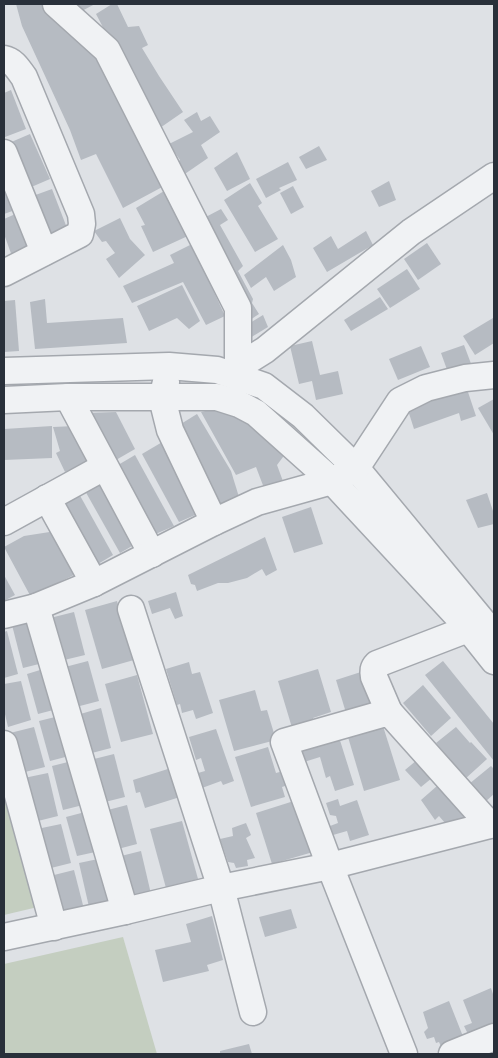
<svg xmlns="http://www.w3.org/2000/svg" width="498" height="1058" font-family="'Source Sans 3',sans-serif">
  <rect width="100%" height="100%" fill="#dee1e5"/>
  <!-- green -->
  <g fill="#c4cec0">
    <path d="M4,784L42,906L4,915Z"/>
    <path d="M123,937L157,1054H4V964Z"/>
  </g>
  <!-- building -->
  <g fill="#b6bbc2">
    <path d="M16,4H44L89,46L119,94L166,185L123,208L96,154L81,160L70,130L22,26Z"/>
    <path d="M73,4H95L78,13Z"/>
    <path d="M112,4H117L128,27L139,26L148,45L142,48L159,76L183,112L157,130L96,14Z"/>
    <path d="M11,90L26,129L5,137L4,134V93Z"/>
    <path d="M197,112L201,121L210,116L220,132L201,145L208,158L179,178L173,166L180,160L169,144L193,132L184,120Z"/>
    <path d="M30,134L50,179L29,188L9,143Z"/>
    <path d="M319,146L327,160L306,169L299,157Z"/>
    <path d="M237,152L250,179L227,191L214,168Z"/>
    <path d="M288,162L297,180L279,188L281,190L266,198L256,179Z"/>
    <path d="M4,170L18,209L4,214Z"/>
    <path d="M389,181L396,200L379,207L371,191Z"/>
    <path d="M250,183L262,203L258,206L278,239L255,252L224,200Z"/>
    <path d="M293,186L304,207L291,214L280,193Z"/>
    <path d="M169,188L190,235L153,252L141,226L145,225L136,208Z"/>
    <path d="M52,189L67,228L46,236L30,197Z"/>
    <path d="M221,209L228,220L220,225L243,266L238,271L253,299L252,303L259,314L250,320L202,219Z"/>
    <path d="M20,212L35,251L13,259L4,234V219Z"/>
    <path d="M120,218L130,239L145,255L119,278L106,259L115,253L106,241L102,242L94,231Z"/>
    <path d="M366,231L373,245L327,272L313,248L331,236L338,249Z"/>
    <path d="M427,243L441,264L418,280L404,259Z"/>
    <path d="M192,244L225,316L206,325L183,282L132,303L123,286L174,263L170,255Z"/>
    <path d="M283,245L291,260L296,277L274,291L266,277L251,288L244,275Z"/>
    <path d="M407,269L420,289L390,308L377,289Z"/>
    <path d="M182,285L200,321L189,329L177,318L149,331L137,306Z"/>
    <path d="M380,297L388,309L351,331L344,320Z"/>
    <path d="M45,299L47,323L123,318L127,343L35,349L30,302Z"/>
    <path d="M15,300L19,351L4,352V301Z"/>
    <path d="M263,315L268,327L250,338L245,326Z"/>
    <path d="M493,318L494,320V343L475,355L463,336Z"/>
    <path d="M312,341L320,375L338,371L343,394L316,400L312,381L299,384L290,346Z"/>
    <path d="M464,345L473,369L450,378L441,353Z"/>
    <path d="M421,346L430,367L398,380L389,359Z"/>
    <path d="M465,383L476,416L461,421L459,413L414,429L406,404Z"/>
    <path d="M494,399V435L478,408Z"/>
    <path d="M218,408L235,415L289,449L277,465L284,484L264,488L256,467L236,475L201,412Z"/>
    <path d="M116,412L135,449L109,464L85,413Z"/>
    <path d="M197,414L231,471L239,497L219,507L176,427Z"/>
    <path d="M52,426V458L4,460V429Z"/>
    <path d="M75,426L96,463L79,475L74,468L65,472L56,453L60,451L53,427Z"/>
    <path d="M164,441L202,512L179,522L142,454Z"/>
    <path d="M135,455L174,526L151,536L113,468Z"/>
    <path d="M105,478L139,542L120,553L84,489Z"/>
    <path d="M78,492L113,555L93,567L58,503Z"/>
    <path d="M487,493L494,514V524L478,528L466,500Z"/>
    <path d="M311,507L323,544L294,553L282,517Z"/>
    <path d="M56,531L76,574L49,587L51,588L32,599L4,547L24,536Z"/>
    <path d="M265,537L277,570L266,576L262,569L247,578L228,583H218L197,591L195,585L191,584L188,575Z"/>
    <path d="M4,575L15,595L4,601Z"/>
    <path d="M176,592L183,616L175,619L170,608L152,614L148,601Z"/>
    <path d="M117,601L134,660L102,669L85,610Z"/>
    <path d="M74,612L85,655L60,661L50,618Z"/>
    <path d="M36,619L47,662L23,668L12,625Z"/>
    <path d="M7,631L18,674L4,678V632Z"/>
    <path d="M88,661L99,701L76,707L65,667Z"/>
    <path d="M443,661L494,724V761L425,675Z"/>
    <path d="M189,662L192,674L200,672L213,713L196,719L193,710L182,713L180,704L177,705L166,669Z"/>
    <path d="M50,667L61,708L38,714L27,674Z"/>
    <path d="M318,669L331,712L313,718L315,725L293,731L278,681Z"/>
    <path d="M364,671L374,708L347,716L336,680Z"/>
    <path d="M137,675L153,734L121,742L105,684Z"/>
    <path d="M21,681L31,720L8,727L4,710V684Z"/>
    <path d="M423,685L451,718L431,736L403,703Z"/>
    <path d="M255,690L261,711L267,710L276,740L234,751L219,700Z"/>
    <path d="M101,708L111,748L88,754L77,715Z"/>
    <path d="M63,715L73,755L50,761L39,721Z"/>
    <path d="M383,726L400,780L364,791L348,737Z"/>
    <path d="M34,727L45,767L21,773L10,733Z"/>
    <path d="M456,727L470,743L471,742L487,759L465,779L449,762L451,761L436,743Z"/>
    <path d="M216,729L234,781L223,785L221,781L202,788L198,773L205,771L201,758L196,760L189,737Z"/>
    <path d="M338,734L354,785L335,791L330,776L326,778L320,757L304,762L299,747Z"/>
    <path d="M268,747L276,773L287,770L291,784L282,787L285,797L251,807L235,757Z"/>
    <path d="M114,754L125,797L101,803L90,760Z"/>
    <path d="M423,755L438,773L421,787L405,770Z"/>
    <path d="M76,760L87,804L63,810L52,766Z"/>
    <path d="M491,766L494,769V794L485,802L469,784Z"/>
    <path d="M171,768L180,797L145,808L140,792L136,793L133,780Z"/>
    <path d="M48,773L58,816L34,822L24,778Z"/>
    <path d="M445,779L475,814L452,831L439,816L435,820L421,800Z"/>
    <path d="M338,799L340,806L357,800L369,835L350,841L347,831L333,835L330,826L338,823L336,816L330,815L326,803Z"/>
    <path d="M297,800L313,852L272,864L256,813Z"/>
    <path d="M127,805L137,844L114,850L104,811Z"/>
    <path d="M89,811L100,851L77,856L66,817Z"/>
    <path d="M182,821L198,879L166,888L150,829Z"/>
    <path d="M246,823L251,835L246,838L255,858L247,860L248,866L236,868L234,863L228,862L220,839L233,836L232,828Z"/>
    <path d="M61,824L71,863L47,869L37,829Z"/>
    <path d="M141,851L151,894L127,900L117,857Z"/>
    <path d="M103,858L114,901L89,907L79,863Z"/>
    <path d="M74,870L85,913L60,919L50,876Z"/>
    <path d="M291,909L297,928L265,937L259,917Z"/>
    <path d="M212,916L223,960L207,965L209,971L163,982L155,950L191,942L186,924Z"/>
    <path d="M491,988L494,997V1030L469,1036L464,1026L472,1023L463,1000Z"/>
    <path d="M449,1001L464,1039L442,1049L439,1042L436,1043L434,1037L427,1039L424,1032L428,1028L423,1012Z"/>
    <path d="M249,1044L252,1054H220V1051Z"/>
  </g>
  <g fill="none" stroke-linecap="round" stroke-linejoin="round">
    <defs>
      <g id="minor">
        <path d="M56,4L107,50L238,308V367L237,377"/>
        <path d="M4,59C14,61 18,69 24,77L81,214L82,224L80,234L4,273"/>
        <path d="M4,153L44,252"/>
        <path d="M238,367L265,350L411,232L494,176"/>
        <path d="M4,371L169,366L217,370L264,386L303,416L356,468L494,635"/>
        <path d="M166,382L162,398L170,430L214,522"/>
        <path d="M68,397L152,554"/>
        <path d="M4,400L68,397H217L239,404L256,413L332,481L463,622L494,661"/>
        <path d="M47,498L94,583"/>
        <path d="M4,522L104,467"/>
        <path d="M36,607L125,911"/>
        <path d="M131,609L221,888L253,1012"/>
        <path d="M4,615L36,607L94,583L214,522L257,502L332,481L356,468L400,401L426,388L465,378L494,375"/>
        <path d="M389,712L374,677C373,671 373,668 377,664L468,629"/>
        <path d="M4,744L54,927"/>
        <path d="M4,937L125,911L221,888L330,866L494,824"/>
        <path d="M404,1054L330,866L284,742L389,712L490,825"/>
        <path d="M452,1054L494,1037"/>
      </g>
    </defs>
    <!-- minor casing -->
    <use href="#minor" stroke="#a4a8ae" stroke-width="29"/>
    <!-- minor -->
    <use href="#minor" stroke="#f0f2f4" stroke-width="26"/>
  </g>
  <!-- border -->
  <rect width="498" height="1058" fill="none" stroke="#29303a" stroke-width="10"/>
</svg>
